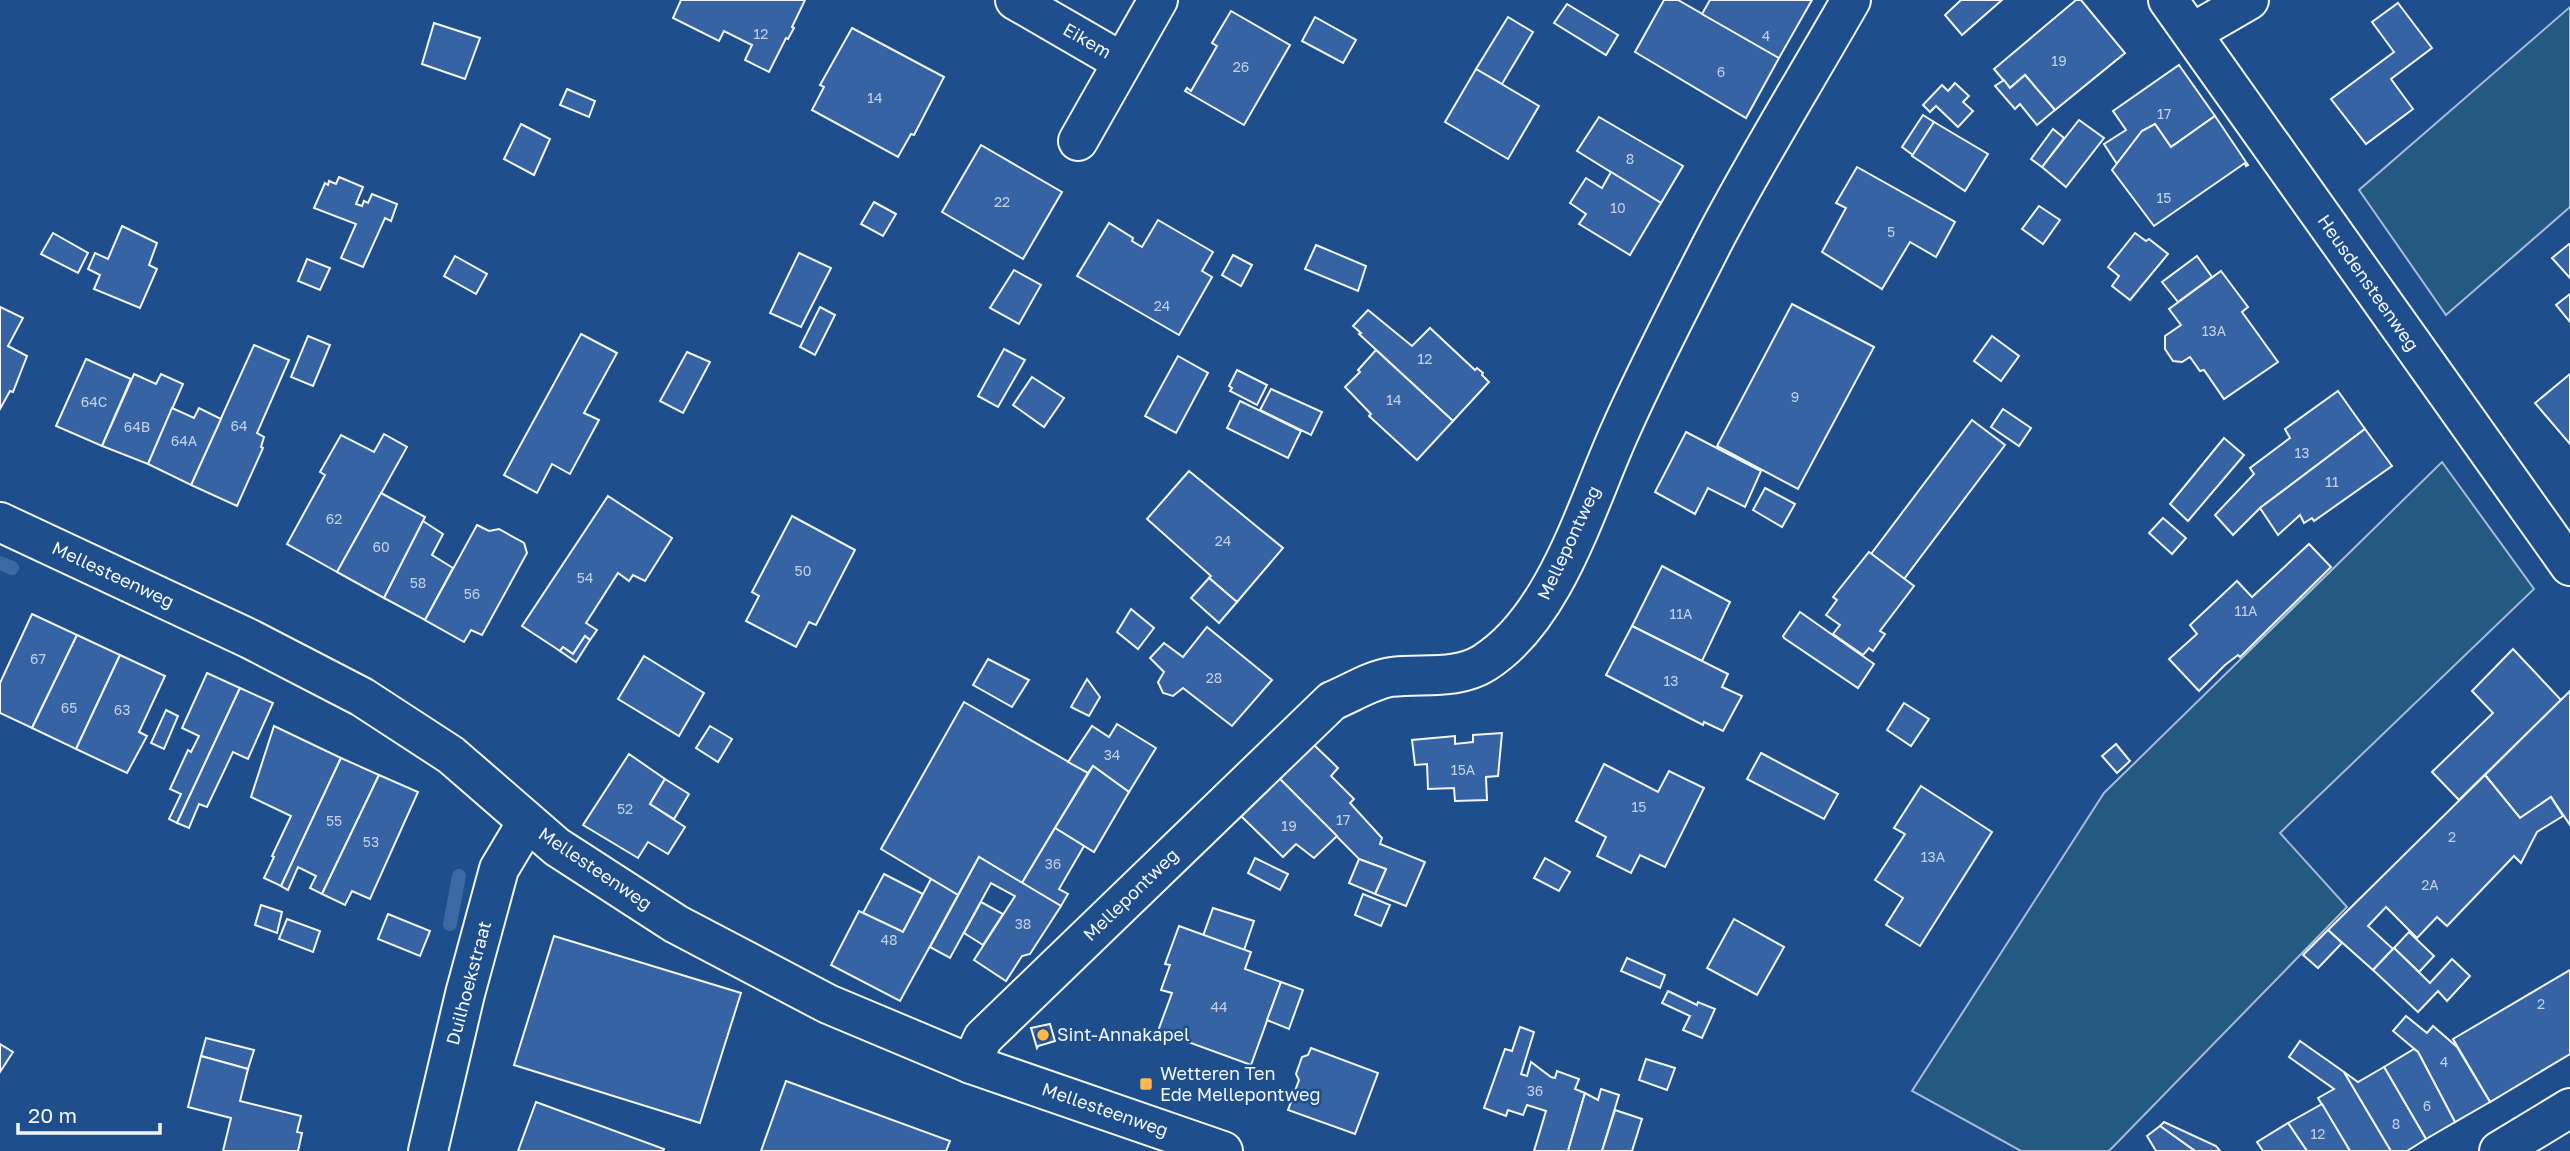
<svg xmlns="http://www.w3.org/2000/svg" width="2570" height="1151" font-family="'Golos Text',sans-serif">
  <rect width="100%" height="100%" fill="#1f4e8c"/>
  <!-- green -->
  <g fill="#245a82" stroke="#a8bbd7" stroke-width="2">
    <path d="M2570,7V207L2446,315L2359,190Z"/>
    <path d="M2442,462L2534,589L2280,833L2347,907L2109,1151H2021L1912,1091L2104,793Z"/>
  </g>
  <g fill="none" stroke-linecap="round" stroke-linejoin="round">
    <!-- stream -->
    <g stroke="#3b69a3" stroke-width="14">
      <path d="M0,563L12,568"/>
      <path d="M450,924L459,876"/>
    </g>
  </g>
  <!-- building -->
  <g fill="#3563a3" stroke="#f2f6ff" stroke-width="2">
    <path d="M681,0H805L792,27L794,28L788,39L786,38L769,72L745,60L752,45L724,31L719,41L673,18Z"/>
    <path d="M1664,0H1678L1779,58L1746,118L1635,52Z"/>
    <path d="M1710,0H1812L1779,58L1702,14Z"/>
    <path d="M1961,0H2002L1962,35L1945,15Z"/>
    <path d="M2076,0H2081L2125,53L2055,110L2025,75L2010,88L1994,69Z"/>
    <path d="M2398,3L2432,48L2391,79L2413,109L2366,144L2331,99L2394,52L2372,22Z"/>
    <path d="M1567,4L1618,35L1606,55L1554,23Z"/>
    <path d="M1231,11L1290,45L1244,125L1185,91L1187,88L1191,91L1217,46L1212,43Z"/>
    <path d="M1315,17L1356,40L1343,63L1302,41Z"/>
    <path d="M1508,17L1533,32L1502,84L1476,69Z"/>
    <path d="M434,23L480,38L465,79L422,64Z"/>
    <path d="M852,28L944,77L914,135L911,134L898,157L812,110L824,87L820,85Z"/>
    <path d="M2179,65L2215,116L2171,147L2155,124L2142,131L2117,164L2104,144L2126,130L2113,111Z"/>
    <path d="M1476,69L1539,106L1508,159L1445,122Z"/>
    <path d="M2025,75L2055,110L2037,125L2020,104L2015,109L1995,86L2004,80L2010,88Z"/>
    <path d="M1955,83L1969,96L1963,102L1973,111L1958,127L1936,106L1930,112L1923,105L1942,85L1948,91Z"/>
    <path d="M567,89L595,101L589,117L560,105Z"/>
    <path d="M1923,115L1934,122L1913,155L1902,147Z"/>
    <path d="M2215,116L2248,165L2246,166L2245,163L2154,226L2112,170L2142,131L2155,124L2171,147Z"/>
    <path d="M1599,117L1683,166L1661,203L1577,151Z"/>
    <path d="M2079,120L2104,138L2066,187L2042,167Z"/>
    <path d="M1934,122L1988,154L1965,191L1912,156Z"/>
    <path d="M521,124L550,139L534,175L504,159Z"/>
    <path d="M2053,129L2064,138L2042,167L2031,159Z"/>
    <path d="M981,145L1062,192L1023,259L942,212Z"/>
    <path d="M1857,167L1955,222L1936,257L1910,242L1882,289L1822,252L1846,208L1836,203Z"/>
    <path d="M1611,172L1661,203L1630,255L1579,224L1586,214L1570,203L1586,178L1602,188Z"/>
    <path d="M339,177L363,187L356,204L362,206L364,201L368,203L372,194L397,204L391,221L385,218L363,267L341,258L356,224L314,208L325,183L328,185L329,181L336,184Z"/>
    <path d="M874,202L896,214L883,236L861,224Z"/>
    <path d="M2039,206L2060,220L2043,244L2022,229Z"/>
    <path d="M1158,220L1213,252L1202,271L1212,277L1179,335L1077,276L1109,223L1133,238L1132,241L1142,247Z"/>
    <path d="M122,226L157,243L149,265L157,269L140,308L94,289L100,275L88,269L95,253L108,259Z"/>
    <path d="M53,233L88,253L78,273L41,254Z"/>
    <path d="M2135,233L2146,241L2149,239L2168,254L2130,300L2112,286L2119,276L2108,267Z"/>
    <path d="M2569,244L2570,245V278L2552,258Z"/>
    <path d="M1316,245L1366,266L1358,291L1305,269Z"/>
    <path d="M799,253L831,268L801,327L770,313Z"/>
    <path d="M1233,255L1252,265L1241,286L1222,275Z"/>
    <path d="M455,256L487,274L476,294L444,276Z"/>
    <path d="M2197,256L2212,277L2178,302L2162,282Z"/>
    <path d="M307,259L330,268L320,290L298,281Z"/>
    <path d="M1014,270L1041,285L1019,324L990,308Z"/>
    <path d="M2221,271L2248,307L2242,312L2278,362L2224,399L2204,370L2200,371L2190,357L2182,362L2173,361L2165,349V336L2181,325L2169,309Z"/>
    <path d="M2570,294V322L2556,305Z"/>
    <path d="M1792,304L1874,347L1798,489L1717,446Z"/>
    <path d="M0,307L23,318L8,346L27,356L13,392L10,391L0,409Z"/>
    <path d="M820,307L835,315L815,355L800,347Z"/>
    <path d="M1368,310L1412,346L1430,328L1475,370L1477,368L1483,373L1482,375L1489,382L1453,421L1359,334L1361,333L1353,326Z"/>
    <path d="M581,334L617,353L584,413L599,420L570,474L552,464L537,493L504,475Z"/>
    <path d="M308,336L330,345L313,386L291,377Z"/>
    <path d="M1992,336L2019,356L2001,381L1974,361Z"/>
    <path d="M254,345L289,360L257,433L264,437L261,447L263,448L237,506L191,485Z"/>
    <path d="M1004,349L1025,360L998,407L978,396Z"/>
    <path d="M1376,350L1453,421L1417,460L1369,416L1371,414L1345,387L1360,372L1358,370Z"/>
    <path d="M687,352L710,362L683,413L660,401Z"/>
    <path d="M1178,356L1208,373L1176,433L1145,416Z"/>
    <path d="M86,359L131,379L102,446L56,426Z"/>
    <path d="M1237,370L1267,385L1257,405L1230,391L1232,388L1229,386Z"/>
    <path d="M134,374L156,384L161,374L183,384L148,464L102,446Z"/>
    <path d="M2570,374V444L2535,403Z"/>
    <path d="M1032,377L1064,398L1044,427L1013,405Z"/>
    <path d="M1271,389L1322,412L1311,435L1260,410Z"/>
    <path d="M2338,391L2365,429L2260,508L2233,535L2215,515L2254,474L2250,468L2290,438L2285,429Z"/>
    <path d="M1240,401L1301,431L1288,458L1227,428Z"/>
    <path d="M172,408L194,418L199,408L221,419L191,485L148,464Z"/>
    <path d="M2003,409L2031,428L2019,446L1991,427Z"/>
    <path d="M1972,420L2005,445L1904,579L1871,554Z"/>
    <path d="M2365,429L2392,466L2314,521L2312,518L2304,523L2300,515L2278,535L2260,508Z"/>
    <path d="M1686,432L1761,471L1745,507L1708,488L1695,514L1655,492Z"/>
    <path d="M384,434L407,447L337,572L287,544L325,475L320,472L341,435L374,452Z"/>
    <path d="M2224,438L2244,455L2188,521L2170,504Z"/>
    <path d="M1189,471L1283,548L1237,602L1209,578L1211,576L1147,519Z"/>
    <path d="M1765,488L1795,504L1782,527L1753,510Z"/>
    <path d="M381,493L425,517L384,598L337,572Z"/>
    <path d="M608,496L672,538L645,581L633,575L629,581L618,573L586,623L597,630L590,640L585,636L573,654L563,647L560,651L522,626Z"/>
    <path d="M792,516L855,550L816,625L809,622L796,647L746,621L759,596L752,592Z"/>
    <path d="M2163,518L2186,538L2172,554L2149,533Z"/>
    <path d="M423,521L443,534L432,555L453,568L425,620L384,598Z"/>
    <path d="M477,525L489,531L499,529L524,543L527,553L482,635L471,630L464,642L425,620Z"/>
    <path d="M2309,544L2331,567L2240,657L2238,655L2225,665L2199,691L2169,659L2197,634L2190,625L2237,581L2252,597Z"/>
    <path d="M1869,552L1914,586L1880,631L1885,634L1873,651L1869,648L1863,655L1833,634L1840,625L1826,615L1837,600L1833,597Z"/>
    <path d="M1662,566L1730,602L1702,661L1632,626Z"/>
    <path d="M1209,578L1237,602L1219,623L1191,598Z"/>
    <path d="M1131,609L1154,628L1138,649L1117,632Z"/>
    <path d="M1800,612L1874,664L1858,688L1784,638L1783,636Z"/>
    <path d="M32,614L77,635L32,728L0,713V683Z"/>
    <path d="M1632,626L1728,674L1722,687L1742,696L1723,731L1704,722L1703,725L1606,675Z"/>
    <path d="M1207,627L1272,680L1232,726L1183,688L1173,696L1163,693L1158,682L1164,672L1150,658L1164,643L1183,657Z"/>
    <path d="M77,635L120,655L76,749L32,728Z"/>
    <path d="M585,636L590,640L576,662L560,651L563,647L573,654Z"/>
    <path d="M2513,649L2561,700L2459,800L2432,772L2493,713L2472,691Z"/>
    <path d="M120,655L165,676L139,732L147,736L127,773L76,749Z"/>
    <path d="M644,656L704,693L679,736L618,699Z"/>
    <path d="M988,659L1029,680L1012,707L973,685Z"/>
    <path d="M207,673L240,688L177,823L169,819L181,794L170,789L188,750L191,752L199,736L182,728Z"/>
    <path d="M1087,679L1100,697L1089,716L1071,707Z"/>
    <path d="M240,688L273,703L248,759L233,752L207,807L199,804L189,828L177,823Z"/>
    <path d="M2570,691V825L2551,797L2520,818L2485,775Z"/>
    <path d="M964,702L1088,773L1022,883L979,857L958,895L881,849Z"/>
    <path d="M1904,703L1929,719L1911,746L1887,730Z"/>
    <path d="M166,710L178,716L164,749L151,743Z"/>
    <path d="M1117,724L1156,748L1129,792L1093,766L1088,773L1068,762L1092,726L1109,737Z"/>
    <path d="M274,726L341,758L281,886L264,878L274,857L272,856L291,816L251,797Z"/>
    <path d="M710,726L732,739L718,762L696,748Z"/>
    <path d="M1502,733L1498,776L1486,777L1487,800L1455,801L1454,788L1428,789L1427,764L1415,765L1412,740L1455,736V744L1473,742V735Z"/>
    <path d="M1312,743L1338,768L1331,776L1354,799L1350,803L1382,838L1380,844L1425,862L1406,906L1375,894L1386,869L1359,859L1278,777Z"/>
    <path d="M2116,744L2130,761L2117,773L2102,756Z"/>
    <path d="M1761,753L1838,794L1824,819L1747,779Z"/>
    <path d="M629,754L665,779L650,804L685,827L668,854L648,842L638,858L583,825Z"/>
    <path d="M341,758L379,775L322,894L310,888L316,876L298,867L288,890L281,886Z"/>
    <path d="M1604,764L1658,792L1669,771L1704,788L1665,867L1640,855L1631,873L1597,856L1606,837L1576,821Z"/>
    <path d="M1093,766L1129,792L1094,852L1055,828Z"/>
    <path d="M379,775L418,792L370,899L352,891L345,905L322,894Z"/>
    <path d="M2485,775L2520,818L2551,797L2563,816L2537,832L2521,863L2514,856L2447,926L2437,917L2417,938L2386,907L2368,926L2393,949L2373,970L2328,930Z"/>
    <path d="M1278,777L1337,836L1314,858L1296,844L1283,857L1240,815Z"/>
    <path d="M665,779L689,794L674,819L650,804Z"/>
    <path d="M1921,786L1992,832L1920,946L1886,925L1903,898L1875,880L1905,834L1894,828Z"/>
    <path d="M1055,828L1084,846L1059,889L1068,894L1061,906L1022,883Z"/>
    <path d="M979,857L1061,906L1030,954L1022,956L1006,981L974,960L1015,896L991,883L950,958L930,947Z"/>
    <path d="M1255,858L1288,874L1280,890L1248,873Z"/>
    <path d="M1545,858L1570,872L1559,891L1534,878Z"/>
    <path d="M1359,859L1386,869L1375,894L1349,883Z"/>
    <path d="M884,874L923,894L903,932L863,913Z"/>
    <path d="M931,879L958,895L900,1001L831,965L859,911L903,932Z"/>
    <path d="M1363,894L1390,905L1381,926L1355,915Z"/>
    <path d="M981,902L1003,914L983,945L964,933Z"/>
    <path d="M261,905L282,912L277,933L255,925Z"/>
    <path d="M1213,908L1254,921L1244,950L1203,936Z"/>
    <path d="M388,914L430,931L420,956L378,939Z"/>
    <path d="M287,919L320,931L313,952L279,939Z"/>
    <path d="M1734,919L1784,947L1757,995L1707,968Z"/>
    <path d="M1179,926L1251,952L1245,969L1281,982L1251,1065L1158,1031L1172,993L1161,990L1170,965L1165,964Z"/>
    <path d="M2328,930L2342,943L2318,968L2303,955Z"/>
    <path d="M2409,932L2434,956L2419,972L2394,948Z"/>
    <path d="M554,936L741,993L700,1123L514,1065Z"/>
    <path d="M2394,948L2430,983L2452,959L2470,976L2447,1001L2438,991L2418,1012L2373,970Z"/>
    <path d="M1627,958L1665,975L1660,988L1621,971Z"/>
    <path d="M2570,970V1054L2490,1102L2453,1039Z"/>
    <path d="M1281,982L1303,990L1289,1029L1267,1020Z"/>
    <path d="M1668,991L1697,1005L1698,1002L1715,1009L1702,1038L1683,1030L1690,1016L1662,1003Z"/>
    <path d="M2406,1016L2427,1033L2433,1026L2457,1047L2490,1102L2455,1122L2418,1052L2393,1031Z"/>
    <path d="M1050,1024L1055,1041L1038,1046L1037,1048L1031,1028Z"/>
    <path d="M1520,1027L1534,1032L1521,1074L1527,1076L1531,1062L1551,1077L1555,1078L1557,1071L1579,1079L1575,1089L1585,1093L1568,1151H1534L1546,1111L1527,1105L1523,1115L1508,1110L1506,1116L1484,1108L1505,1049L1512,1051Z"/>
    <path d="M206,1038L254,1050L248,1069L201,1056Z"/>
    <path d="M2300,1041L2344,1072L2391,1151H2350L2318,1098L2334,1089L2289,1057Z"/>
    <path d="M0,1044L13,1052L0,1072Z"/>
    <path d="M1311,1048L1378,1073L1355,1134L1288,1110L1299,1080L1296,1074L1302,1057L1308,1055Z"/>
    <path d="M2414,1049L2418,1052L2455,1122L2426,1139L2384,1067Z"/>
    <path d="M201,1056L248,1069L240,1101L301,1116L297,1132L302,1133L298,1151H223L231,1118L188,1107Z"/>
    <path d="M1646,1059L1675,1068L1667,1090L1639,1080Z"/>
    <path d="M2384,1067L2426,1139L2407,1151H2391L2344,1072L2358,1082Z"/>
    <path d="M786,1081L950,1141L946,1151H761Z"/>
    <path d="M1601,1089L1619,1095L1602,1151H1568L1585,1093L1598,1100Z"/>
    <path d="M536,1102L664,1149L663,1151H518Z"/>
    <path d="M2322,1104L2350,1151H2307L2288,1123Z"/>
    <path d="M1615,1110L1642,1119L1632,1151H1602Z"/>
    <path d="M2164,1122L2216,1146L2220,1151H2195L2160,1126Z"/>
    <path d="M2288,1123L2307,1151H2263L2257,1142Z"/>
    <path d="M2160,1126L2195,1151H2156L2147,1136Z"/>
  </g>
  <g fill="none" stroke-linecap="round" stroke-linejoin="round">
    <defs>
      <g id="minor">
        <path d="M1015,0L1122,62"/>
        <path d="M2168,0L2570,566"/>
        <path d="M2192,33L2249,0"/>
        <path d="M1078,141L1158,0"/>
        <path d="M0,522L250,639L362,697L451,755L557,847L676,924L828,1004L971,1064L1223,1151"/>
        <path d="M971,1064L983,1038L1332,701C1349,694 1374,679 1391,677C1422,673 1457,680 1484,663C1556,618 1587,503 1621,429C1649,366 1681,305 1712,244C1755,161 1805,81 1851,0"/>
        <path d="M428,1151L465,994L499,869L527,822"/>
        <path d="M2499,1151L2570,1108"/>
      </g>
    </defs>
    <!-- minor casing -->
    <use href="#minor" stroke="#f2f6ff" stroke-width="42"/>
    <!-- minor -->
    <use href="#minor" stroke="#1f4e8c" stroke-width="38"/>
  </g>
  <!-- markers -->
  <g fill="#ffb74d" stroke="#1f4e8c" stroke-width="2.5">
    <circle cx="1043" cy="1035" r="7"/>
    <rect x="1139" y="1077" width="14" height="14" rx="3.5"/>
  </g>
  <g text-anchor="middle" stroke-width="5" stroke-linejoin="round" paint-order="stroke">
    <!-- number labels -->
    <g font-size="14" fill="#c3d1e8">
      <text x="761" y="39">12</text>
      <text x="1766" y="41">4</text>
      <text x="2059" y="66">19</text>
      <text x="1241" y="72">26</text>
      <text x="1721" y="77">6</text>
      <text x="875" y="103">14</text>
      <text x="2164" y="119">17</text>
      <text x="1630" y="164">8</text>
      <text x="2164" y="203">15</text>
      <text x="1002" y="207">22</text>
      <text x="1618" y="213">10</text>
      <text x="1891" y="237">5</text>
      <text x="1162" y="311">24</text>
      <text x="2214" y="336">13A</text>
      <text x="1425" y="364">12</text>
      <text x="1795" y="402">9</text>
      <text x="1394" y="405">14</text>
      <text x="94" y="407">64C</text>
      <text x="239" y="431">64</text>
      <text x="137" y="432">64B</text>
      <text x="184" y="446">64A</text>
      <text x="2302" y="458">13</text>
      <text x="2332" y="487">11</text>
      <text x="334" y="524">62</text>
      <text x="1223" y="546">24</text>
      <text x="381" y="552">60</text>
      <text x="803" y="576">50</text>
      <text x="585" y="583">54</text>
      <text x="418" y="588">58</text>
      <text x="472" y="599">56</text>
      <text x="2246" y="616">11A</text>
      <text x="1681" y="619">11A</text>
      <text x="38" y="664">67</text>
      <text x="1214" y="683">28</text>
      <text x="1671" y="686">13</text>
      <text x="69" y="713">65</text>
      <text x="122" y="715">63</text>
      <text x="1112" y="760">34</text>
      <text x="1463" y="775">15A</text>
      <text x="1639" y="812">15</text>
      <text x="625" y="814">52</text>
      <text x="1343" y="825">17</text>
      <text x="334" y="826">55</text>
      <text x="1289" y="831">19</text>
      <text x="2452" y="842">2</text>
      <text x="371" y="847">53</text>
      <text x="1933" y="862">13A</text>
      <text x="1053" y="869">36</text>
      <text x="2430" y="890">2A</text>
      <text x="1023" y="929">38</text>
      <text x="889" y="945">48</text>
      <text x="2541" y="1009">2</text>
      <text x="1219" y="1012">44</text>
      <text x="2444" y="1067">4</text>
      <text x="1535" y="1096">36</text>
      <text x="2427" y="1111">6</text>
      <text x="2396" y="1129">8</text>
      <text x="2318" y="1139">12</text>
    </g>
    <!-- street labels -->
    <g font-size="18" fill="#f2f6ff" stroke="#1f4e8c">
      <text transform="translate(1087 41) rotate(30)" y="6">Eikem</text>
      <text transform="translate(2368 283) rotate(55)" y="6">Heusdensteenweg</text>
      <text transform="translate(1569 543) rotate(-65)" y="6">Mellepontweg</text>
      <text transform="translate(113 575) rotate(25)" y="6">Mellesteenweg</text>
      <text transform="translate(595 869) rotate(34)" y="6">Mellesteenweg</text>
      <text transform="translate(1131 895) rotate(-44)" y="6">Mellepontweg</text>
      <text transform="translate(469 983) rotate(-75)" y="6">Duilhoekstraat</text>
      <text transform="translate(1105 1110) rotate(19)" y="6">Mellesteenweg</text>
    </g>
    <!-- poi labels -->
    <g font-size="18" fill="#f2f6ff" stroke="#1f4e8c" text-anchor="start">
      <text x="1057" y="1041">Sint-Annakapel</text>
      <text x="1160" y="1080">Wetteren Ten<tspan x="1160" dy="21">Ede Mellepontweg</tspan></text>
    </g>
  </g>
  <!-- scale -->
  <path d="M18 1123v10h142v-10" fill="none" stroke="#f2f6ff" stroke-width="3.5"/>
  <text x="28" y="1123" font-size="21" fill="#f2f6ff" stroke="#1f4e8c" stroke-width="5" paint-order="stroke">20 m</text>
</svg>
